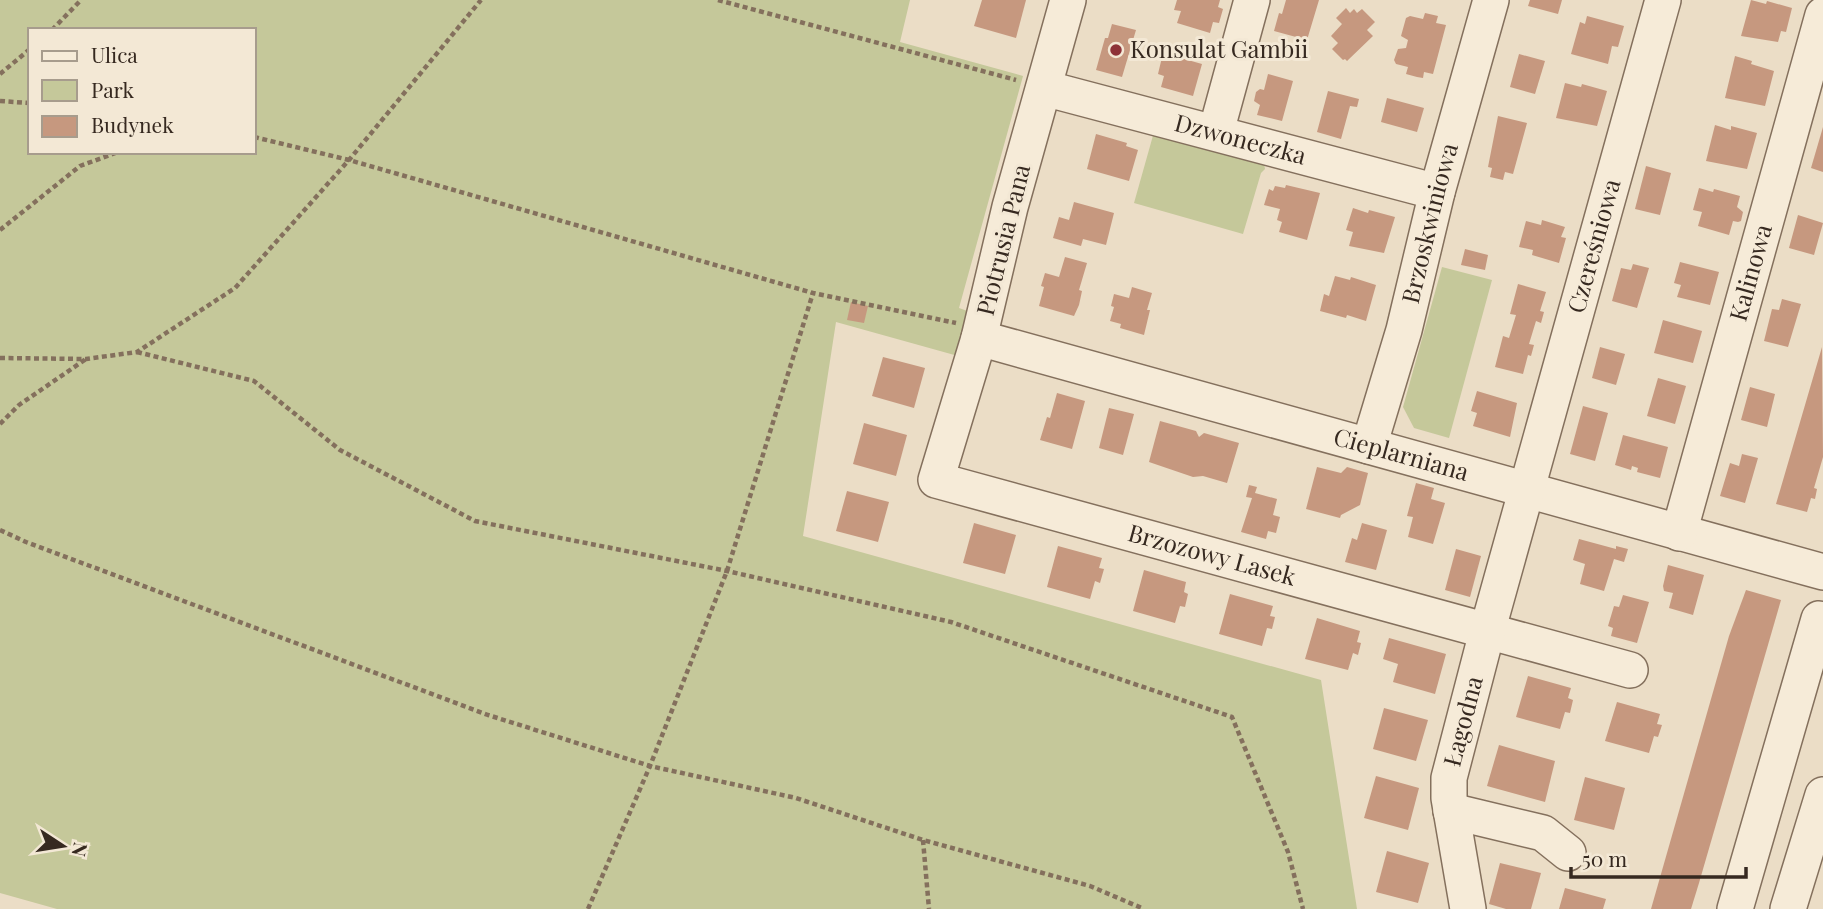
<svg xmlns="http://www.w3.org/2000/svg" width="1823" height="909" font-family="'Playfair Display',serif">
  <rect width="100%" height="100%" fill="#ebddc6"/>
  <!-- green -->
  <g fill="#c5c89a" fill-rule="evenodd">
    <path d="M0,0H910L900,42L1023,76L959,308L976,314L958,356L836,322L803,536L1321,680L1357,909H57L0,893ZM30,30H254V152H30Z"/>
    <path d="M1154,132L1263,157L1265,169L1261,173L1243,234L1134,203Z"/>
    <path d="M1442,267L1492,280L1449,438L1414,428L1403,407Z"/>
  </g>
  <!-- building -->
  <g fill="#c6987f">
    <path d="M982,0H1026L1016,38L974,26Z"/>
    <path d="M1177,0H1220L1218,7L1223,9L1219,23L1213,22L1210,33L1177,23L1181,11L1174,10Z"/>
    <path d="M1286,0H1319L1307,40L1274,31L1279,13L1282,14Z"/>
    <path d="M1530,0H1562L1558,14L1528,6Z"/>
    <path d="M1751,0L1766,4L1767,1L1792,8L1786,32L1781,31L1778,42L1741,36Z"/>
    <path d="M1346,8L1350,13L1354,9L1357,13L1362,9L1375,22L1367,30L1373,36L1347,61L1345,59L1343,60L1332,49L1338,43L1331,36L1342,24L1336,18Z"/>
    <path d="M1425,13L1438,16L1436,23L1446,25L1433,74L1424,72L1423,78L1417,77L1406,74L1408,67L1396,64L1394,60L1398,49L1406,48L1408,40L1401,36L1406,18L1410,16L1423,19Z"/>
    <path d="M1587,16L1624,26L1618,47L1612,46L1608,64L1571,54L1580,22L1585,24Z"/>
    <path d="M1112,24L1136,30L1122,77L1096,70L1105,38H1108Z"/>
    <path d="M1163,53L1202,64L1193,96L1161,87L1164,76L1158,74Z"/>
    <path d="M1519,54L1545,61L1535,94L1510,87Z"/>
    <path d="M1735,56L1752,61L1751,64L1774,71L1765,106L1725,98Z"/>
    <path d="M1268,74L1293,81L1282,121L1257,115L1260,105L1254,101L1256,92L1260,89L1264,90Z"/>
    <path d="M1565,83L1581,87L1582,84L1607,91L1597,126L1556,118Z"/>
    <path d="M1328,91L1359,99L1357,107L1350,106L1341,139L1317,132Z"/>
    <path d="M1387,98L1424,108L1417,132L1381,122Z"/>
    <path d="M1498,116L1527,123L1513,174L1505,172L1503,180L1490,177L1492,168L1488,167Z"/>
    <path d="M1715,125L1731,130V126L1757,133L1747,169L1706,161Z"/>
    <path d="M1823,127V172L1811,168Z"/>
    <path d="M1096,134L1127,143L1126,146L1138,150L1129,181L1087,169Z"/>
    <path d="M1646,166L1671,173L1660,215L1635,209Z"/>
    <path d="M1286,185L1320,193L1307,240L1279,232L1282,222L1277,220L1280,209L1264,205L1269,189L1273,191L1275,186L1285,188Z"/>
    <path d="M1699,188L1713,192L1714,189L1740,196L1737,207L1743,212L1741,221L1738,222L1733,221L1729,235L1698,226L1702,212L1693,210Z"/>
    <path d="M1074,202L1114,213L1106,245L1083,239L1081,246L1053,238L1059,217L1069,220Z"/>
    <path d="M1353,208L1368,213L1369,210L1395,217L1384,253L1349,246L1353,232L1346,230Z"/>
    <path d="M1798,215L1823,223L1814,255L1789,248Z"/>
    <path d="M1542,220L1565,227L1561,237L1566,238L1559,263L1532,255L1533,250L1519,247L1526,221L1541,225Z"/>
    <path d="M1465,249L1488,255L1485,270L1461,265Z"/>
    <path d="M1065,257L1087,263L1079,290L1082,291L1079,305L1074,316L1039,306L1044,287L1041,286L1045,273L1059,277Z"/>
    <path d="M1680,262L1719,272L1710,305L1677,297L1681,285L1674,283Z"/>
    <path d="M1633,264L1649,268L1637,308L1612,301L1621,268L1631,270Z"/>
    <path d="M1335,276L1350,280L1351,277L1376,285L1366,321L1347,315L1346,318L1320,311L1324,294L1329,296Z"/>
    <path d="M1518,284L1546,292L1540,311L1544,312L1541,323L1536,321L1529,344L1534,345L1531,356L1528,355L1523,374L1495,367L1503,336L1509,338L1516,315L1510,314Z"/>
    <path d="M1132,287L1152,293L1147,310H1150L1144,335L1120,328L1121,324L1110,321L1114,307L1111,306L1114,294L1129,298Z"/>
    <path d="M1782,299L1801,304L1788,347L1764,341L1772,309L1779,310Z"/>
    <path d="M851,302L868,306L864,323L847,320Z"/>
    <path d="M1663,320L1702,331L1693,363L1654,353Z"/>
    <path d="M1600,347L1625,354L1616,385L1592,378Z"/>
    <path d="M1822,347L1823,457L1814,488L1817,489L1815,499L1811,498L1807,512L1776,504Z"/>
    <path d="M883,357L925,368L914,408L872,396Z"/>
    <path d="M1658,378L1686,386L1675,424L1647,416Z"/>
    <path d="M1750,387L1775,394L1767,427L1741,420Z"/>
    <path d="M1477,391L1517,403L1510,437L1473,426L1477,413L1471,411Z"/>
    <path d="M1057,393L1085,401L1072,449L1040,440L1047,417L1050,418Z"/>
    <path d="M1583,406L1608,413L1595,461L1570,454Z"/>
    <path d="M1109,408L1134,414L1123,455L1099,448Z"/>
    <path d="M1160,421L1196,431L1199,437L1204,433L1239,443L1227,483L1203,476L1193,477L1149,462Z"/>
    <path d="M864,423L907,435L896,476L853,464Z"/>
    <path d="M1623,435L1668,447L1660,478L1637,472L1638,468L1632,466L1631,470L1615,465Z"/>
    <path d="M1742,454L1758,458L1745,503L1720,496L1730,463L1739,466Z"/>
    <path d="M1317,467L1341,473L1347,467L1368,473L1360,505L1341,515L1340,518L1306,509Z"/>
    <path d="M1416,483L1434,488L1431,499L1445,503L1433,544L1408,537L1413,517L1407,516Z"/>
    <path d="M1249,485L1257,487L1255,493L1277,499L1273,515L1280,517L1276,533L1268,531L1266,539L1241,532L1252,498L1246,497Z"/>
    <path d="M847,491L889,502L878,542L836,531Z"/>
    <path d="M974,523L1016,535L1005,574L963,563Z"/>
    <path d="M1362,523L1387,530L1376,570L1345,562L1352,538L1357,540Z"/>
    <path d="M1579,539L1616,549V546L1628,549L1624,562L1614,559L1604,591L1580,584L1585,564L1573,560Z"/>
    <path d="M1058,546L1102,558L1099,568L1104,569L1100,583L1095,581L1090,599L1047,587Z"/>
    <path d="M1456,549L1481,556L1470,597L1445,590Z"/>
    <path d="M1668,565L1704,575L1693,615L1669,608L1673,593L1664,591L1663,586Z"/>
    <path d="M1144,570L1186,582L1184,592L1188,594L1185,607L1180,606L1175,623L1133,611Z"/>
    <path d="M1746,590L1781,600L1699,883L1691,909H1651L1729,636Z"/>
    <path d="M1230,594L1273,606L1270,616L1275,617L1272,629L1267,628L1262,646L1219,634Z"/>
    <path d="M1623,595L1649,602L1637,643L1611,636L1613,628L1608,626L1614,606L1619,607Z"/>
    <path d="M1317,618L1360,631L1357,642L1361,643L1358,655L1353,653L1348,670L1305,659Z"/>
    <path d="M1389,638L1446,654L1435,694L1393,682L1398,664L1383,659Z"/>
    <path d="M1528,676L1571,688L1568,698L1573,700L1570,713L1565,712L1560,729L1516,717Z"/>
    <path d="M1617,702L1660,714L1657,724L1662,725L1658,737L1654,736L1649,753L1605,741Z"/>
    <path d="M1384,708L1428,720L1416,761L1373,749Z"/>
    <path d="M1499,745L1555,761L1545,802L1487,786Z"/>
    <path d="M1376,776L1419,788L1408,830L1364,818Z"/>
    <path d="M1585,777L1625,788L1614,830L1574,820Z"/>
    <path d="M1387,851L1429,863L1418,903L1376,892Z"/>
    <path d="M1500,863L1541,873L1531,909H1506L1489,904Z"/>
    <path d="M1565,888L1606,899L1603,909H1559Z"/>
  </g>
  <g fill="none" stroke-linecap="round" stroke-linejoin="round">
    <defs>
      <g id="minor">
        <path id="s1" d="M1068,0L1010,207L979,338L936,480L1630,670"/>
        <path id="s2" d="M1044,88L1437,192"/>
        <path d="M1216,132L1252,0"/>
        <path id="s3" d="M979,338L1823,572"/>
        <path id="s4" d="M1369,446L1404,330L1437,192L1491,0"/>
        <path id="s5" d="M1679,533L1823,15"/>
        <path d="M1451,811L1543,833L1568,853"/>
        <path id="s6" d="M1468,909L1449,798V778L1487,632L1663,0"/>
        <path d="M1735,909L1819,619"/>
        <path d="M1788,909L1823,795"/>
      </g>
    </defs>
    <!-- minor casing -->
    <use href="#minor" stroke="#84705d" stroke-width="38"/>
    <!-- path -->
    <g stroke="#84705d" stroke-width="4.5" stroke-dasharray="5 3.5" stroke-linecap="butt">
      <path d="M718,0L1016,80"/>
      <path d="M52,30L81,0"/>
      <path d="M0,74L30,49"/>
      <path d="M0,101L30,103"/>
      <path d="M254,137L349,160L813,293L956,323"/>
      <path d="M0,230L80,166L118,152"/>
      <path d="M137,352L254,381L340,450L475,521L727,571L951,622L1232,717L1288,852L1303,909"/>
      <path d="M0,358L86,359L137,352L235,288L349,160L481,0"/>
      <path d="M0,424L19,405L86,359"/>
      <path d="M0,530L26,542L488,715L650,766L796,798L923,840L1090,886L1144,909"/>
      <path d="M923,840L929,909"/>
      <path d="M588,909L650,766L727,571L813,293"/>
    </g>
    <!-- minor -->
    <use href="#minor" stroke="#f6ebd8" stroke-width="35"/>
  </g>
  <!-- markers -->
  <circle fill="#8e3238" stroke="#f3e8d5" stroke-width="2.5" cx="1116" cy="50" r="7"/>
  <g text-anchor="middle" stroke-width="6" stroke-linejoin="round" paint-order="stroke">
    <!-- poi labels -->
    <g font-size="24" fill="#362920" stroke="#f3e8d5" text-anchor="start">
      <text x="1130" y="58">Konsulat Gambii</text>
    </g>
    <!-- street labels -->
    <g font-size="24" fill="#362920" stroke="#f3e8d5">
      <text dy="8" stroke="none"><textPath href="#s2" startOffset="203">Dzwoneczka</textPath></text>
      <text dy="8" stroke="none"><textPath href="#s4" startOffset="231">Brzoskwiniowa</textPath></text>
      <text transform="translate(1004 240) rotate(-76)" y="8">Piotrusia Pana</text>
      <text dy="8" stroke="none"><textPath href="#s6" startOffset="684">Czereśniowa</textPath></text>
      <text dy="8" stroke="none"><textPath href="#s5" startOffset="270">Kalinowa</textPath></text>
      <text dy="8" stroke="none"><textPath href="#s3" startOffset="438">Cieplarniana</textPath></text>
      <text dy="8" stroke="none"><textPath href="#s1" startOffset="784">Brzozowy Lasek</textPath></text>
      <text dy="8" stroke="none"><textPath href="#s6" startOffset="191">Łagodna</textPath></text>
    </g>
  </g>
  <!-- legend -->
  <rect x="28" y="28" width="228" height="126" fill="#f3e8d5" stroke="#a79c8d" stroke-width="2"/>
  <rect x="42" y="51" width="35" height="10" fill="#f6ebd8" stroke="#a79c8d" stroke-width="2"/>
  <text x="91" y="63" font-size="21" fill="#362920">Ulica</text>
  <rect x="42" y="80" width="35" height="21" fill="#c5c89a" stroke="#a79c8d" stroke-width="2"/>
  <text x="91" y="98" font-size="21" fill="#362920">Park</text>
  <rect x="42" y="116" width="35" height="21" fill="#c6987f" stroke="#a79c8d" stroke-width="2"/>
  <text x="91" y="133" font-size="21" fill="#362920">Budynek</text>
  <!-- north arrow -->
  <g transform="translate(63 846) rotate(102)" stroke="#f3e8d5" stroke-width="5" paint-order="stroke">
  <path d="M0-5L12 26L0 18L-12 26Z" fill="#362920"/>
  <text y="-10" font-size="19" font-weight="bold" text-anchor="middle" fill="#362920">N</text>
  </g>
  <!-- scale -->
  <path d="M1571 867v10h175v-10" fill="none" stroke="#362920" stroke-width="3.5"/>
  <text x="1582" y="867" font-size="21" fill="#362920" stroke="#f3e8d5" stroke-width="5" paint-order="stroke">50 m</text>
</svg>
